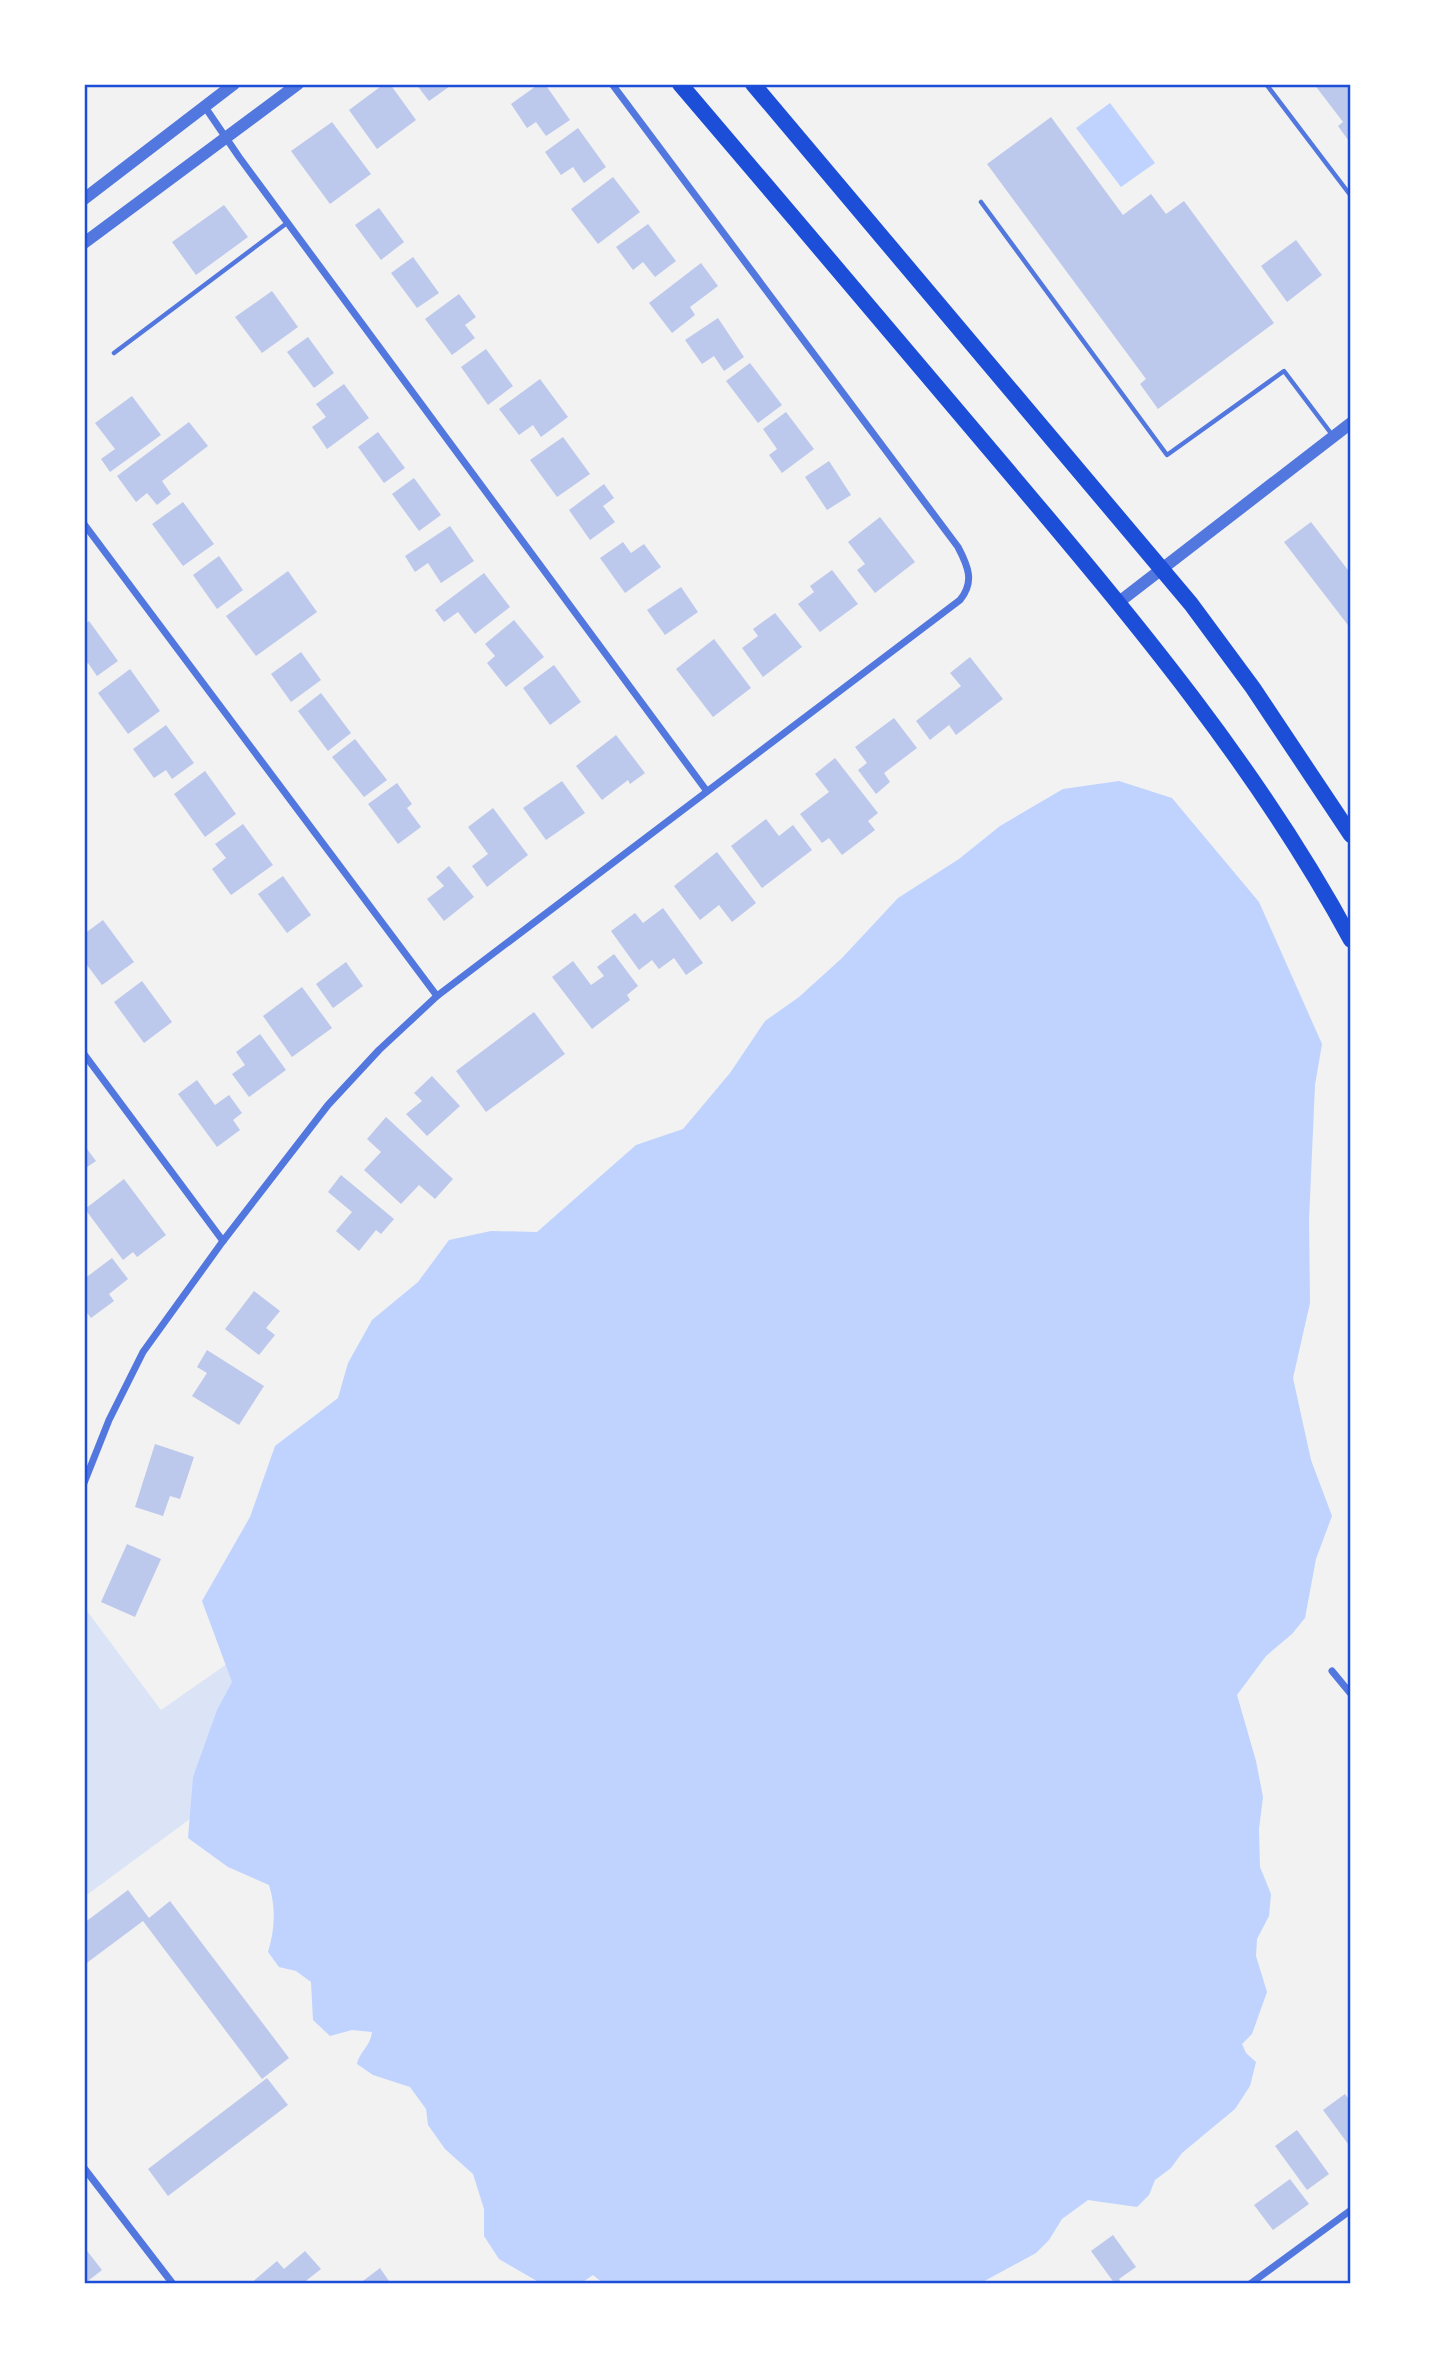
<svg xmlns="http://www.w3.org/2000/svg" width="1435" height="2368" font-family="Figtree,sans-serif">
  <rect width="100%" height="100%" fill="#f2f2f2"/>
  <!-- green -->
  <path fill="#dbe4f7" d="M84,1607L161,1710L291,1619L277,1755L84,1897Z"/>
  <!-- water -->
  <g fill="#bfd3fe">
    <path d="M1110,103L1155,163L1121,187L1076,128Z"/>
    <path d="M1119,781L1172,798L1259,902L1322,1044L1315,1085L1309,1220L1310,1303L1293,1378L1311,1460L1332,1516L1316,1559L1305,1618L1292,1634L1266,1656L1237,1695L1256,1761L1263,1797L1259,1829L1260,1867L1271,1894L1269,1916L1257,1939L1256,1956L1267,1992L1252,2034L1242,2044L1246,2053L1256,2062L1250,2086L1235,2109L1182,2153L1171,2168L1155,2180L1149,2195L1137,2207L1088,2200L1062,2219L1049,2240L1036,2253L979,2284H604L593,2275L580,2284H542L499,2259L484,2236V2209L473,2174L445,2149L428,2125L426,2109L410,2087L373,2075L357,2064C360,2051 370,2047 372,2032L352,2030L330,2036L313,2020L311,1982L296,1971L279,1967L268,1952C275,1930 276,1907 269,1885L228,1867L188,1838L193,1777L217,1710L232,1682L202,1601L250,1517L275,1446L338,1398L348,1363L372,1320L418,1282L449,1240L491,1231L537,1232L636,1145L683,1129L730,1073L765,1021L799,997L842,958L898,898L959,859L1000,826L1063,789Z"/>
  </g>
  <!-- building -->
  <g fill="#bdc9ec">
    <path d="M384,84H390L416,120L377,149L349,110Z"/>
    <path d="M416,84H453L429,101Z"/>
    <path d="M539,84H545L570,120L546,136L536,122L527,128L511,104Z"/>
    <path d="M1314,84H1351V144L1338,126L1343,122Z"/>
    <path d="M1051,117L1123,215L1151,194L1166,214L1184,201L1274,323L1158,409L1140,384L1146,379L987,164Z"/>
    <path d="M332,122L371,174L330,204L291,151Z"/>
    <path d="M578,128L606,167L584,183L573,167L561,175L545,152Z"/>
    <path d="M613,177L640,212L598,244L571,209Z"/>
    <path d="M224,205L248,237L196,275L172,242Z"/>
    <path d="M379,208L404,242L381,260L355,225Z"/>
    <path d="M648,224L676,261L655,277L643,262L633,270L616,247Z"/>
    <path d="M1296,240L1322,275L1287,302L1261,266Z"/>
    <path d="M413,257L439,293L417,308L391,273Z"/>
    <path d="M701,263L718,286L690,307L695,315L672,333L649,303Z"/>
    <path d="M272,291L298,327L262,353L235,317Z"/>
    <path d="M459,294L476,317L465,325L475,338L452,355L425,319Z"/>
    <path d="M718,318L744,357L724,371L714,356L702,364L685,340Z"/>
    <path d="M308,337L334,373L314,388L287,352Z"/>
    <path d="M486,349L513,386L488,405L461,367Z"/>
    <path d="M750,363L782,405L758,423L726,381Z"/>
    <path d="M540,379L568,417L541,437L533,425L519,435L499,409Z"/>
    <path d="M344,384L369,418L327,449L312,427L326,417L316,404Z"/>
    <path d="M132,396L161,435L110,472L101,459L115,449L95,423Z"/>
    <path d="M786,412L814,449L782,473L769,455L777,449L763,429Z"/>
    <path d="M189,422L208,446L162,481L171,494L157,505L147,493L136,502L117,476Z"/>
    <path d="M378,432L405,468L384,483L358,447Z"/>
    <path d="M563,437L590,474L557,497L530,460Z"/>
    <path d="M829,461L851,495L827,510L805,477Z"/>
    <path d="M414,478L441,515L419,531L392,494Z"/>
    <path d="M604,484L614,498L603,506L615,522L590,540L569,510Z"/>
    <path d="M183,502L214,544L183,566L152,524Z"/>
    <path d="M880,517L915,562L875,593L857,570L865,564L848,542Z"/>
    <path d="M1311,522L1351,574V629L1284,542Z"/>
    <path d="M450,526L474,561L441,583L428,563L415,572L405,556Z"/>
    <path d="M623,542L631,553L644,544L661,567L625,593L600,558Z"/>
    <path d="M219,556L243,590L217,609L193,575Z"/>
    <path d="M832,570L858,604L820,632L798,604L814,592L810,586Z"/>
    <path d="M288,571L317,612L256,656L226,616Z"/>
    <path d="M484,573L510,607L475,634L458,612L444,622L435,610Z"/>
    <path d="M681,587L698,612L665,635L647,610Z"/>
    <path d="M775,613L802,647L763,677L742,648L758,636L753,629Z"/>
    <path d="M514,620L544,657L506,687L487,663L495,656L485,644Z"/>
    <path d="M89,621L118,661L97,676L88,663L84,666V625Z"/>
    <path d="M714,639L751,688L713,717L676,669Z"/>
    <path d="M301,652L321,680L291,702L271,674Z"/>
    <path d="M970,657L1003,699L956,735L949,725L930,740L916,721L961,686L950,673Z"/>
    <path d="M554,665L581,702L550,725L523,688Z"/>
    <path d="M130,669L160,711L128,734L98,693Z"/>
    <path d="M321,693L351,733L328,751L298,711Z"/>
    <path d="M894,718L917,748L884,773L890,782L876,794L858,770L867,763L855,747Z"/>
    <path d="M166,725L194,763L172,779L166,770L154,778L133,749Z"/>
    <path d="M616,735L645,773L630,784L628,780L602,800L576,766Z"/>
    <path d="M355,739L387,780L364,797L332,757Z"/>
    <path d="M835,758L878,813L868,821L875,830L842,855L829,838L822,843L800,814L829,792L815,774Z"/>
    <path d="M205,771L236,814L205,837L174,794Z"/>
    <path d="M562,781L585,813L546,840L523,808Z"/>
    <path d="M397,783L412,804L407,808L421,827L398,844L368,804Z"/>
    <path d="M493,808L528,855L487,887L472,866L488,854L468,827Z"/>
    <path d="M766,819L779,836L793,825L812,850L762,888L731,846Z"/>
    <path d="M243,824L273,865L231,895L212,869L226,858L215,844Z"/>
    <path d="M717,852L756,903L732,922L719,905L700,920L674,886Z"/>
    <path d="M449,866L474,897L444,921L427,899L444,886L436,877Z"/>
    <path d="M283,876L311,915L287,933L258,894Z"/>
    <path d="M663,908L703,963L686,975L674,958L659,969L652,960L639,970L611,931L635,913L643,923Z"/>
    <path d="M103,920L134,962L102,985L84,961V934Z"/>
    <path d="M614,954L638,986L627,995L630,1000L592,1029L552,977L573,961L591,985L604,976L597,967Z"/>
    <path d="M346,962L363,986L333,1008L316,984Z"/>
    <path d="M142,981L172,1022L144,1043L114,1002Z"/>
    <path d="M302,987L332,1028L292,1057L263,1016Z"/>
    <path d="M534,1012L565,1054L486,1112L456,1071Z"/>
    <path d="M260,1034L286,1070L249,1097L232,1074L245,1065L236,1052Z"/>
    <path d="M432,1076L460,1106L427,1136L406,1114L422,1101L414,1093Z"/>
    <path d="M197,1080L215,1105L229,1095L242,1113L233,1120L240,1130L217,1147L178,1094Z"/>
    <path d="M386,1117L453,1179L435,1199L419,1185L401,1204L364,1170L381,1152L367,1139Z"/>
    <path d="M84,1145L96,1161L84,1169Z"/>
    <path d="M341,1175L394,1219L381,1234L376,1230L359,1251L336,1231L352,1212L328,1192Z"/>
    <path d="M124,1179L166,1235L137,1257L133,1252L123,1260L85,1209Z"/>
    <path d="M112,1258L128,1279L109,1294L114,1301L91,1318L84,1309V1279Z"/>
    <path d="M254,1291L280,1311L266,1328L275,1335L259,1355L225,1329Z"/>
    <path d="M207,1350L264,1386L239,1425L192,1396L207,1373L197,1367Z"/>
    <path d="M155,1444L194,1457L180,1499L170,1496L163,1516L135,1507Z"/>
    <path d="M127,1544L161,1559L135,1617L101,1602Z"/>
    <path d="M128,1890L149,1918L170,1901L289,2058L262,2079L143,1921L84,1965V1923Z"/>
    <path d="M267,2078L288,2105L168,2196L148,2169Z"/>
    <path d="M1345,2094L1351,2102V2148L1323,2110Z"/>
    <path d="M1297,2130L1329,2174L1307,2190L1275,2146Z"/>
    <path d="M1290,2179L1309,2204L1273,2230L1254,2205Z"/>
    <path d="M1113,2235L1136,2267L1119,2279L1123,2284H1115L1091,2251Z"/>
    <path d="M84,2247L102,2270L84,2284Z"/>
    <path d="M305,2251L321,2269L302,2284H250L277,2261L284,2269Z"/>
    <path d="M380,2268L391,2284H359Z"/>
  </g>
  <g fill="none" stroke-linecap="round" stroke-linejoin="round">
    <!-- service -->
    <g stroke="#5277de" stroke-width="4.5">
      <path d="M1266,84L1351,196"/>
      <path d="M981,202L1167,455L1284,371L1333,436"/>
      <path d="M114,353L287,223"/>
    </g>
    <!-- minor -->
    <g stroke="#5277de" stroke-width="7">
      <path d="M205,107L239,157L706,790"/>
      <path d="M84,524L437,996"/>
      <path d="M84,1054L223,1241"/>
      <path d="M84,1483L109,1420L143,1352L223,1241L328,1105L379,1050L437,996L960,600C975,582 968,566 958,547L612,84"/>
      <path d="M1332,1671L1351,1694"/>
      <path d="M84,2168L173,2284"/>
      <path d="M1250,2284L1351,2210"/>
    </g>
    <!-- tertiary -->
    <g stroke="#5277de" stroke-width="12">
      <path d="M84,199L234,84"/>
      <path d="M84,243L298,84"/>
      <path d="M1119,602L1351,423"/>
    </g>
    <!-- primary -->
    <g stroke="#1d4ed8" stroke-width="16">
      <path d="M680,84C790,213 900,343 1009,472C1134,620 1259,769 1351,940"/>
      <path d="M753,84L1191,604L1253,688L1351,835"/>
    </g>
  </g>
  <!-- border -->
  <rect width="1435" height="2368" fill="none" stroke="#ffffff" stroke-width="172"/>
  <rect x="86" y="86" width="1263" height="2196" fill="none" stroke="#1d4ed8" stroke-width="2.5"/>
</svg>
